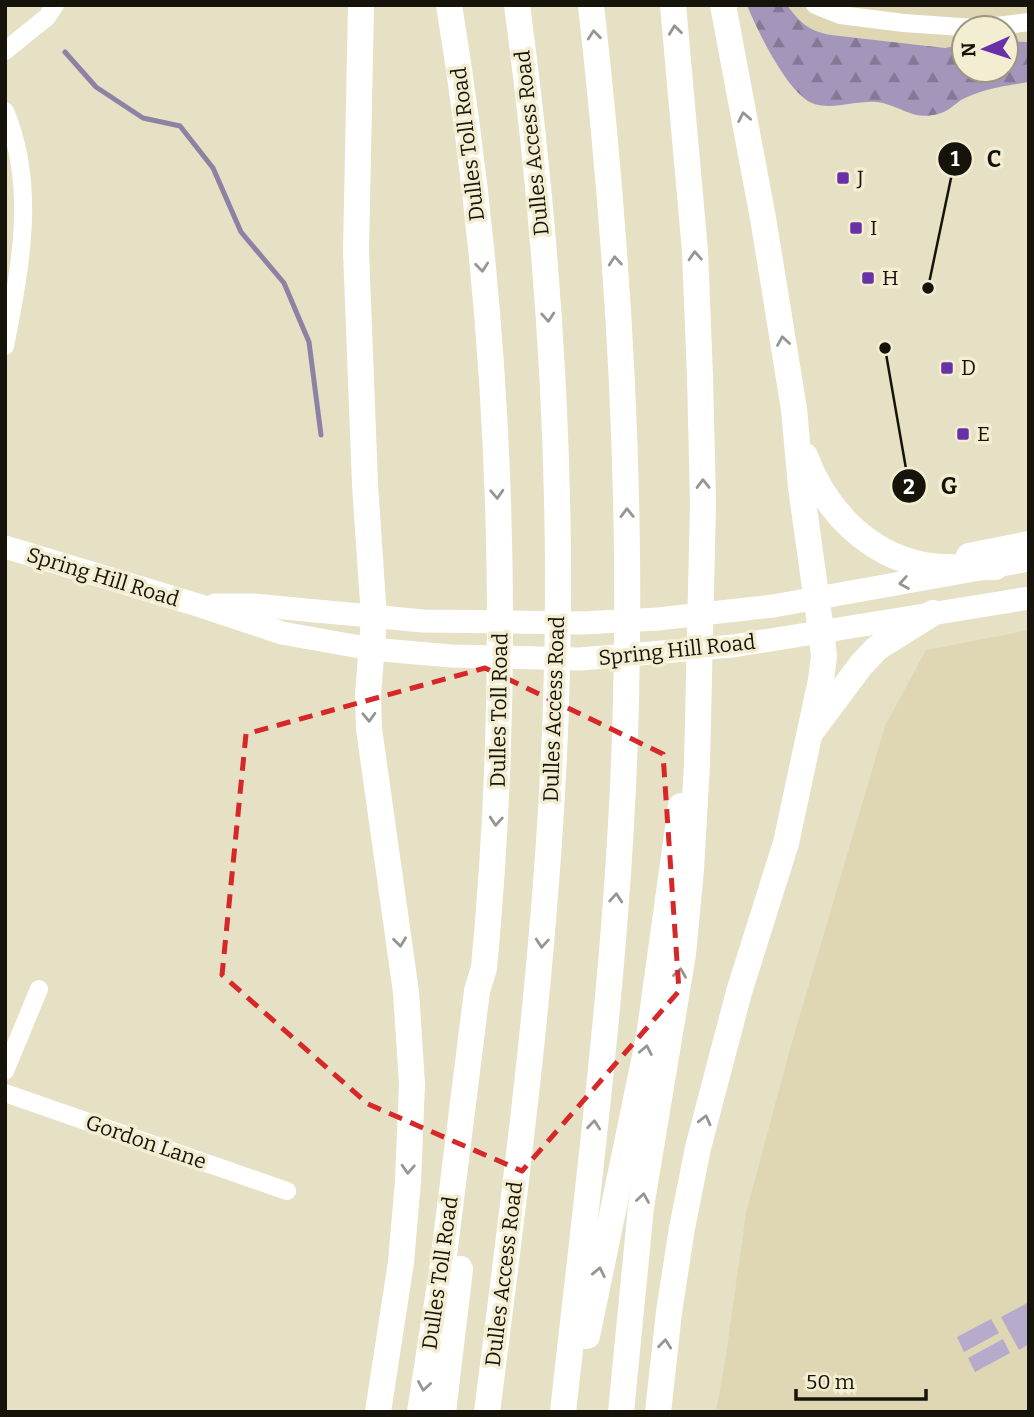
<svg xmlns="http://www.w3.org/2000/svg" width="1034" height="1417" font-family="Bitter,serif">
  <defs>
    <pattern id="forest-firs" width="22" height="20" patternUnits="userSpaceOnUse" patternTransform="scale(1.75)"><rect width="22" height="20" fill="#a396ba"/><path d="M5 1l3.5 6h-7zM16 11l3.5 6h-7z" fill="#847995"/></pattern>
  </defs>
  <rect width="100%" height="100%" fill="#e6e0c5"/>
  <!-- built -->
  <g fill="#dfd7b4">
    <path d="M762,5H1029V42L1006,41V28H964V44L945,48L831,35L815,32Z"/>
    <path d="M1029,630V1412H716L726,1355L746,1213L790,1049L885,726L926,650Z"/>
  </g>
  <!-- forest -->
  <path fill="url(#forest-firs)" d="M747,5H787C800,23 809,31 831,35L945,48L964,44V70H1006V41L1029,42V82C1006,86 982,89 961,100C954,105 947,112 938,114C912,121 900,105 877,102C856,100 831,111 812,103C787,92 757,30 747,5Z"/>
  <!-- pitch -->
  <g fill="#b6aacd">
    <path d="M1029,1302V1344L1019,1350L1001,1317Z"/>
    <path d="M991,1319L999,1333L964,1352L957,1337Z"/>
    <path d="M1003,1339L1010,1353L975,1372L968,1358Z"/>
  </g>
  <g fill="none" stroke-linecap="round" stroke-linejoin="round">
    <!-- stream -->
    <path stroke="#8d81a4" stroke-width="5" d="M65,52L96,87L143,118L180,126L213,168L241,232L284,283L309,342L321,435"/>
    <!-- minor -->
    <g stroke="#fff" stroke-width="18">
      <path d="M815,5L840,15L904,23L975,28"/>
      <path d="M981,28L1029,22"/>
      <path d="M5,51L47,17L55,5"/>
      <path d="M5,111C37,187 20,269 5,346"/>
      <path d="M5,1071L39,989"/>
      <path d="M5,1093L287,1191"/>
    </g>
    <!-- major -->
    <g stroke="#fff" stroke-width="23">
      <path d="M5,547L201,606L282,633L371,649L451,656L580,659L733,646L1029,598"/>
      <path d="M215,605H253L423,621L583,623L658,619L773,606L1029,560"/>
    </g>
    <!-- highway -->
    <g stroke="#fff" stroke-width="26">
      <path d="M361,5L356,251L365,484L374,618L368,695L369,729L406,992L412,1084L408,1181L401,1262L378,1412"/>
      <path d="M805,456C825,510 867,554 924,565C947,569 972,567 995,567"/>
      <path d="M969,556L1029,544"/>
      <path d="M811,732L861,665L877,648L933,613"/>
      <path d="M587,1336L649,1037L681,806"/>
      <path d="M420,1412L442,1271L477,991L484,968C514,648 501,323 449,5"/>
      <path d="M443,1412L460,1269"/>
      <path d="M487,1412C517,1177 548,942 556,706C564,473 548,236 517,5"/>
      <path d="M563,1412C589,1175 621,937 626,699C632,467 617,236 591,5"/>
      <path d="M621,1412L641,1207L683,954L691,869L697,765L703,503L700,376L695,251L673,5"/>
      <path d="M658,1412L669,1312L682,1228L698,1148L739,992L786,843L821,680L824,656L821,631L801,487L794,409L763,218L723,5"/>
    </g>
  </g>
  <!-- one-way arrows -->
  <defs><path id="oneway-chevron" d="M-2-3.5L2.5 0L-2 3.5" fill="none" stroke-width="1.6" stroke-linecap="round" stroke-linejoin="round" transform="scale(1.75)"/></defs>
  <g stroke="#969591">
    <use href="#oneway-chevron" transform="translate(675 30) rotate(-97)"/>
    <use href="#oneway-chevron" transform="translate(594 35) rotate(-96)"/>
    <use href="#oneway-chevron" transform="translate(744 117) rotate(-101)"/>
    <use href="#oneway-chevron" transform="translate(695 256) rotate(-93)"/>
    <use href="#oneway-chevron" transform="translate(615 261) rotate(-95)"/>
    <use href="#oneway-chevron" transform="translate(482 267) rotate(84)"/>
    <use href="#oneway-chevron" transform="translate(548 317) rotate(86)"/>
    <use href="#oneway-chevron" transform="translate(783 341) rotate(-99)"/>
    <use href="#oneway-chevron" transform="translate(703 484) rotate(-91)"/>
    <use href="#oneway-chevron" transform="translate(497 494) rotate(87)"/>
    <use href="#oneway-chevron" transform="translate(627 513) rotate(-91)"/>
    <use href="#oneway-chevron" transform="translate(904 583) rotate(170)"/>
    <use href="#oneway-chevron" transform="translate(369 717) rotate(88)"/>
    <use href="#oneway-chevron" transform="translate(496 821) rotate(94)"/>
    <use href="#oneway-chevron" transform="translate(616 898) rotate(-86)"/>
    <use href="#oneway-chevron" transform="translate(400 942) rotate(83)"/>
    <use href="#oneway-chevron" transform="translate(542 943) rotate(94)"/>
    <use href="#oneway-chevron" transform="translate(680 973) rotate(-82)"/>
    <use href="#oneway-chevron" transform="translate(646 1050) rotate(-79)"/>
    <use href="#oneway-chevron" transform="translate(705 1120) rotate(-76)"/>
    <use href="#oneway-chevron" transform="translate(594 1125) rotate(-84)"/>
    <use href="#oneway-chevron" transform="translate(408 1169) rotate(93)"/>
    <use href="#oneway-chevron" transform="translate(643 1198) rotate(-81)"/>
    <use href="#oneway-chevron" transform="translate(599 1272) rotate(-78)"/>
    <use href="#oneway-chevron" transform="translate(665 1344) rotate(-84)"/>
    <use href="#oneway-chevron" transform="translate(424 1386) rotate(99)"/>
  </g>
  <!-- marked area -->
  <path fill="none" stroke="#d62828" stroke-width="5" stroke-dasharray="14 9" stroke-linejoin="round" d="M485,668L663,754L679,991L522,1171L368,1104L222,975L246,734Z"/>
  <!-- markers -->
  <g fill="#6931a8" stroke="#f3eed1" stroke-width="2.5">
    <rect x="836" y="171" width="14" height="14" rx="3.5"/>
    <rect x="849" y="221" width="14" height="14" rx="3.5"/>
    <rect x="861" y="271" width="14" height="14" rx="3.5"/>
    <rect x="940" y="361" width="14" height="14" rx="3.5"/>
    <rect x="956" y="427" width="14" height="14" rx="3.5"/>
  </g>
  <g text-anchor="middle" stroke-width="7" stroke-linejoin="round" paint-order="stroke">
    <!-- street labels -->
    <g font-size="21" fill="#16140a" stroke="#f3eed1">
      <text transform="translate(532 143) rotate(-96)" y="7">Dulles Access Road</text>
      <text transform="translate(468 144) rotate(-97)" y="7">Dulles Toll Road</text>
      <text transform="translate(103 577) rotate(17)" y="7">Spring Hill Road</text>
      <text transform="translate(677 650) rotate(-6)" y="7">Spring Hill Road</text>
      <text transform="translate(554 709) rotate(-88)" y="7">Dulles Access Road</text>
      <text transform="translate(499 710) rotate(-89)" y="7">Dulles Toll Road</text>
      <text transform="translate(146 1142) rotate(19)" y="7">Gordon Lane</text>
      <text transform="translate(440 1273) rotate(-82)" y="7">Dulles Toll Road</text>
      <text transform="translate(504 1274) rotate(-83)" y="7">Dulles Access Road</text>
    </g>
    <!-- poi labels -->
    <g font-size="21" fill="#16140a" stroke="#f3eed1" text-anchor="start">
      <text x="857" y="185">J</text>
      <text x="870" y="235">I</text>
      <text x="882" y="285">H</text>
      <text x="961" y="375">D</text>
      <text x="977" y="441">E</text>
    </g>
  </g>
  <!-- callouts -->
  <path fill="none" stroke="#16140a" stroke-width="2.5" d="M928 288L955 159M885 348L909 486"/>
  <g fill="#16140a" stroke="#f3eed1" stroke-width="2.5">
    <circle cx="928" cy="288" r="7"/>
    <circle cx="885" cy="348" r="7"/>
    <circle cx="955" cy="159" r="18"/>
    <circle cx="909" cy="486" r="18"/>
  </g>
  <g font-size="21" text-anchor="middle" font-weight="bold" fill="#fff">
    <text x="955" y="166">1</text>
    <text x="909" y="494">2</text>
  </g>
  <g font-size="23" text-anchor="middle" font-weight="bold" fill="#16140a" stroke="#f3eed1" stroke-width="7" stroke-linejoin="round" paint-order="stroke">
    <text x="994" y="167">C</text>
    <text x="949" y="494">G</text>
  </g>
  <!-- border -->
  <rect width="1034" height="1417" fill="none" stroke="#16140a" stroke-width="14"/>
  <!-- north arrow -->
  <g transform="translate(985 49) rotate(267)"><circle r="33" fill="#f3eed1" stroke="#9b9781" stroke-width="2"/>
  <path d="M0-5L12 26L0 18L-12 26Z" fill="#6931a8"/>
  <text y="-10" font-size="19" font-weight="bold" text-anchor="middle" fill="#16140a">N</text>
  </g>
  <!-- scale -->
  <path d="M796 1389v10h130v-10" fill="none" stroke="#16140a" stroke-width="3.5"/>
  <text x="806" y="1389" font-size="21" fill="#16140a" stroke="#f3eed1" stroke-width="5" paint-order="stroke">50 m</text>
</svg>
